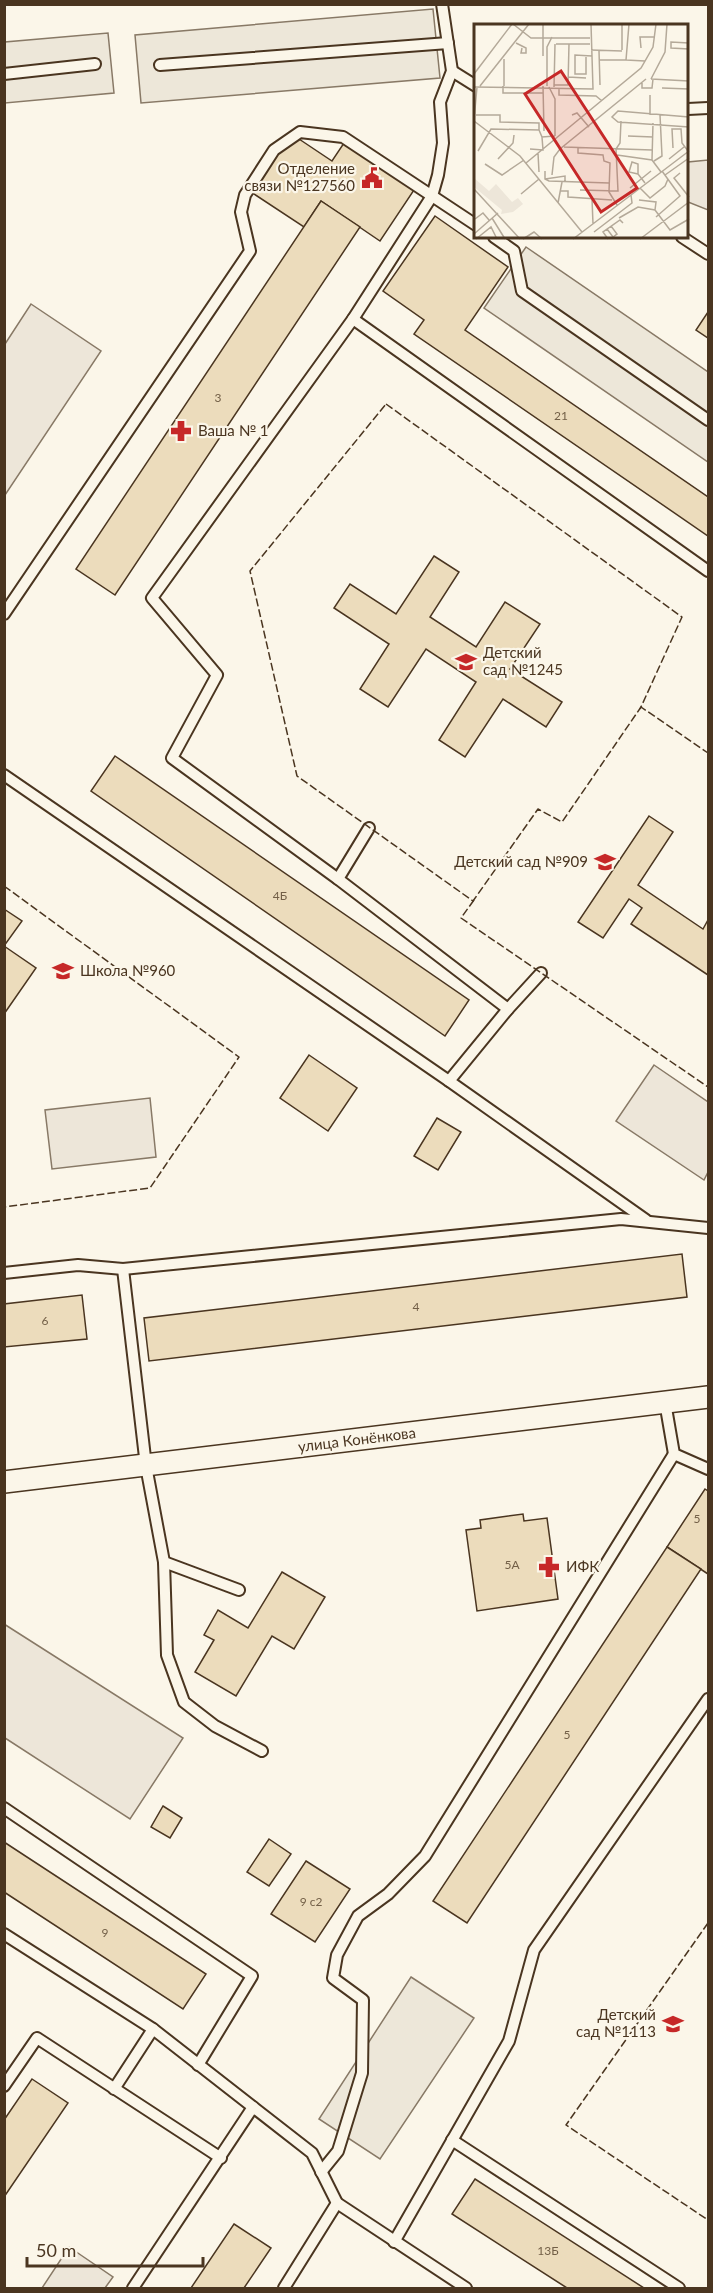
<svg xmlns="http://www.w3.org/2000/svg" width="713" height="2293" font-family="Lato,sans-serif">
  <rect width="100%" height="100%" fill="#fbf6e9"/>
  <!-- green -->
  <g fill="#ede6d9" stroke="#887966" stroke-width="1.5">
    <path d="M708,160V210L688,202V162Z"/>
    <path d="M31,304L101,351L5,495V344Z"/>
    <path d="M654,1065L708,1102V1172L704,1180L616,1121Z"/>
    <path d="M150,1098L156,1157L52,1169L45,1110Z"/>
    <path d="M4,1624L183,1738L130,1819L5,1738Z"/>
    <path d="M69,2247L113,2277L105,2288H42Z"/>
  </g>
  <!-- parking -->
  <g fill="#ede7d9" stroke="#887966" stroke-width="1.5">
    <path d="M433,9L440,78L141,103L135,35Z"/>
    <path d="M108,33L114,93L5,103V42Z"/>
    <path d="M526,247L708,372V462L484,308Z"/>
    <path d="M411,1977L474,2018L380,2159L319,2119Z"/>
  </g>
  <!-- building -->
  <g fill="#ecdcbc" stroke="#4a3520" stroke-width="1.5">
    <path d="M290,133L332,161L346,140L416,187L380,241L321,201L304,227L251,192Z"/>
    <path d="M321,201L360,227L115,595L76,569Z"/>
    <path d="M435,216L508,267L465,330L708,497V536L414,334L424,320L383,291Z"/>
    <path d="M708,312V338L696,330Z"/>
    <path d="M434,556L459,572L430,617L476,647L505,602L540,624L510,669L562,702L546,727L503,699L465,757L439,740L476,682L426,649L388,707L360,689L389,644L334,608L350,584L396,614Z"/>
    <path d="M115,756L469,1000L445,1036L91,791Z"/>
    <path d="M649,816L673,832L638,885L703,929L708,920V975L631,924L642,908L629,899L603,938L578,922Z"/>
    <path d="M4,909L22,921L4,946Z"/>
    <path d="M4,946L36,968L4,1014Z"/>
    <path d="M309,1055L357,1088L328,1131L280,1098Z"/>
    <path d="M437,1118L461,1132L438,1170L414,1156Z"/>
    <path d="M682,1254L687,1297L149,1361L144,1318Z"/>
    <path d="M82,1295L87,1339L4,1347V1304Z"/>
    <path d="M705,1489L708,1491V1574L667,1547Z"/>
    <path d="M523,1514L524,1521L547,1518L558,1599L477,1611L466,1530L481,1528L480,1520Z"/>
    <path d="M667,1547L701,1569L467,1923L433,1901Z"/>
    <path d="M282,1572L325,1597L294,1649L272,1636L236,1696L195,1672L214,1640L204,1635L218,1610L248,1628Z"/>
    <path d="M163,1806L182,1818L170,1838L151,1827Z"/>
    <path d="M269,1839L291,1854L269,1886L247,1872Z"/>
    <path d="M4,1842L206,1974L183,2009L4,1892Z"/>
    <path d="M306,1861L350,1889L315,1942L271,1914Z"/>
    <path d="M32,2079L68,2103L4,2197V2120Z"/>
    <path d="M475,2179L644,2288H567L452,2214Z"/>
    <path d="M234,2224L271,2248L244,2288H191Z"/>
  </g>
  <g fill="none" stroke-linecap="round" stroke-linejoin="round">
    <defs>
      <g id="service">
        <path d="M442,4L452,71L440,102L443,143L438,175L432,196L353,319L152,598L217,675L172,758L338,879L508,1009L449,1081"/>
        <path d="M160,65L448,43"/>
        <path d="M452,71L476,86"/>
        <path d="M4,74L95,64"/>
        <path d="M688,109L708,108"/>
        <path d="M494,237L514,251L522,291L708,420"/>
        <path d="M682,237L708,254"/>
        <path d="M353,319L708,571"/>
        <path d="M4,614L250,251L241,212L245,195L274,150L300,132L343,137L476,225"/>
        <path d="M4,775L449,1081L646,1220"/>
        <path d="M338,879L369,828"/>
        <path d="M508,1009L541,973"/>
        <path d="M123,1269L146,1466L164,1562L239,1590"/>
        <path d="M4,1273L78,1265L123,1269L621,1219L708,1228"/>
        <path d="M665,1402L674,1454L708,1469"/>
        <path d="M164,1562L167,1655L184,1702L215,1726L262,1751"/>
        <path d="M4,1808L252,1976L198,2065"/>
        <path d="M4,1934L153,2029L312,2153L337,2203L466,2288"/>
        <path d="M4,2086L37,2038L221,2158"/>
        <path d="M114,2089L153,2029"/>
        <path d="M452,2140L679,2288"/>
        <path d="M321,2172L338,2151L362,2073L363,2000L333,1978L337,1955L358,1916L388,1894L425,1856L674,1454"/>
        <path d="M394,2242L509,2041L534,1950L708,1699"/>
        <path d="M133,2288L253,2107"/>
        <path d="M284,2288L337,2203"/>
      </g>
      <path id="minor" d="M4,1482L708,1397"/>
    </defs>
    <!-- service casing -->
    <use href="#service" stroke="#4a3520" stroke-width="14"/>
    <!-- minor casing -->
    <use href="#minor" stroke="#4a3520" stroke-width="24"/>
    <!-- service -->
    <use href="#service" stroke="#fbf6e9" stroke-width="10"/>
    <!-- minor -->
    <use href="#minor" stroke="#fbf6e9" stroke-width="21"/>
    <!-- fence -->
    <g stroke="#4a3520" stroke-width="1.5" stroke-dasharray="8 3" stroke-linecap="butt">
      <path d="M386,404L682,617L641,707L562,822L538,809L473,901L297,776L250,571Z"/>
      <path d="M640,709L641,707L708,753"/>
      <path d="M4,886L239,1057L150,1188L4,1207"/>
      <path d="M474,900L461,918L708,1087"/>
      <path d="M708,1923L566,2125L708,2220"/>
    </g>
  </g>
  <!-- icons -->
  <defs>
    <symbol id="civic-bare" viewBox="-9 -9 18 18"><path d="M-.6-6.5H3V-4.5H.6V-3L4-1V1h2V6H-6V1h2V-1L-.6-3ZM-1.2 2.5V6h2.4V2.5Z" fill="#c62828" stroke="#fbf6e9" stroke-width="2.5" paint-order="stroke"/></symbol>
    <symbol id="pharmacy-bare" viewBox="-9 -9 18 18"><path d="M-2-6h4v4h4v4h-4v4h-4v-4h-4v-4h4Z" fill="#c62828" stroke="#fbf6e9" stroke-width="2.5" paint-order="stroke"/></symbol>
    <symbol id="school-bare" viewBox="-9 -9 18 18"><path d="M0-5L7-2L0 1L-7-2ZM-4 1L0 2.5L4 1V4Q0 6-4 4Z" fill="#c62828" stroke="#fbf6e9" stroke-width="2.5" paint-order="stroke"/></symbol>
  </defs>
  <g fill-rule="evenodd">
    <use href="#civic-bare" x="357" y="163" width="30" height="30"/>
    <use href="#pharmacy-bare" x="166" y="416" width="30" height="30"/>
    <use href="#school-bare" x="451" y="647" width="30" height="30"/>
    <use href="#school-bare" x="590" y="847" width="30" height="30"/>
    <use href="#school-bare" x="48" y="956" width="30" height="30"/>
    <use href="#pharmacy-bare" x="534" y="1552" width="30" height="30"/>
    <use href="#school-bare" x="658" y="2009" width="30" height="30"/>
  </g>
  <g text-anchor="middle" stroke-width="4.5" stroke-linejoin="round" paint-order="stroke">
    <!-- number labels -->
    <g font-size="12" fill="#725f47">
      <text x="218" y="402">3</text>
      <text x="561" y="420">21</text>
      <text x="280" y="900">4Б</text>
      <text x="416" y="1311">4</text>
      <text x="45" y="1325">6</text>
      <text x="697" y="1523">5</text>
      <text x="512" y="1569">5А</text>
      <text x="567" y="1739">5</text>
      <text x="311" y="1906">9 с2</text>
      <text x="105" y="1937">9</text>
      <text x="548" y="2255">13Б</text>
    </g>
    <!-- poi labels -->
    <g font-size="15" fill="#4a3520" stroke="#fbf6e9" text-anchor="start">
      <text x="355" y="174" text-anchor="end">Отделение<tspan x="355" dy="17">связи №127560</tspan></text>
      <text x="198" y="436">Ваша № 1</text>
      <text x="483" y="658">Детский<tspan x="483" dy="17">сад №1245</tspan></text>
      <text x="588" y="867" text-anchor="end">Детский сад №909</text>
      <text x="80" y="976">Школа №960</text>
      <text x="566" y="1572">ИФК</text>
      <text x="656" y="2020" text-anchor="end">Детский<tspan x="656" dy="17">сад №1113</tspan></text>
    </g>
    <!-- street labels -->
    <g font-size="15" fill="#4a3520" stroke="#fbf6e9">
      <text transform="translate(357 1440) rotate(-7)" y="5">улица Конёнкова</text>
    </g>
  </g>
  <!-- overview -->
  <g transform="translate(474 24)">
    <rect width="214" height="214" fill="#fbf6e9"/>
    <path d="M0,154L15,167L22,160L38,178L44,174L49,180L39,188L27,190L28,186L0,163Z" fill="#ede6d9"/>
    <path fill="none" stroke="#b4a999" stroke-width="1.5" d="M39,0L57,14H116M69,0V32M148,0V26M42,19L52,24V29H47L48,24M215,19L197,18V24L215,25M82,20H116M167,24L166,13H181M117,26L148,27M125,27L126,61M112,33V50H101V31L118,32M30,35V62M126,36H152L155,0M152,36L171,37M0,50L38,0M94,53L112,54M177,55L191,28L193,0M177,55L215,57M168,58V64H178L179,55M80,61H94L95,20M6,62L55,0M29,62V69H69M69,62L70,107M73,62V23L78,13M0,63L119,65L117,0M75,63L81,75V112M80,63L81,20M188,64L215,65M85,65V71L122,72L128,77M2,91H26V98L65,99V106L17,105L4,127M98,91L103,89L115,103M176,91V71M215,93L144,87L138,93L144,98L215,103M0,96L3,63M0,97L46,132L108,208M65,106L68,113L81,112M154,112L179,113M90,123L178,126M104,124V129L129,131L130,137L136,139L135,168L143,181M199,124L198,105H207L208,119L214,127M56,125L69,126L68,113M64,129L65,148M143,131L178,136L187,148M24,135L39,119L40,111M195,135L210,123M178,136L179,99M180,137L188,132L186,91M52,139L167,44L179,23L182,0M11,140L28,151L50,136M71,147V155L75,157L135,159M206,149L200,154L215,173M164,150L155,148L158,138L164,140V150L171,159M78,151L80,133L86,125L172,55M191,151L215,134M71,155L91,152V158M156,164L177,147M166,164L176,174L191,162L194,155M0,165L46,215M106,166L144,167L142,125L146,119L147,97M87,167H94V173L138,176M47,170L65,155M118,175L119,200M165,176L182,178L181,186M84,179L88,158M182,193L206,172L188,147M18,194L31,215M145,194L164,183L181,186L196,206L215,195M1,195L9,189L15,196M133,205L139,213L143,210L137,202M120,208L158,179L157,171M0,210L24,189M2,215L17,203L23,215M49,215L60,208L68,215M99,215L215,127M134,215L129,208L146,196L149,199M166,215L215,178"/>
    <path fill="#c62828" fill-opacity="0.15" stroke="#c62828" stroke-width="3" d="M87,47L163,164L127,188L51,70Z"/>
    <rect width="214" height="214" fill="none" stroke="#4a3520" stroke-width="3"/>
  </g>
  <!-- border -->
  <rect width="713" height="2293" fill="none" stroke="#4a3520" stroke-width="12"/>
  <!-- scale -->
  <path d="M27 2257v9h176v-9" fill="none" stroke="#4a3520" stroke-width="3"/>
  <text x="36" y="2257" font-size="18" fill="#4a3520" stroke="#fbf6e9" stroke-width="4.5" paint-order="stroke">50 m</text>
</svg>
